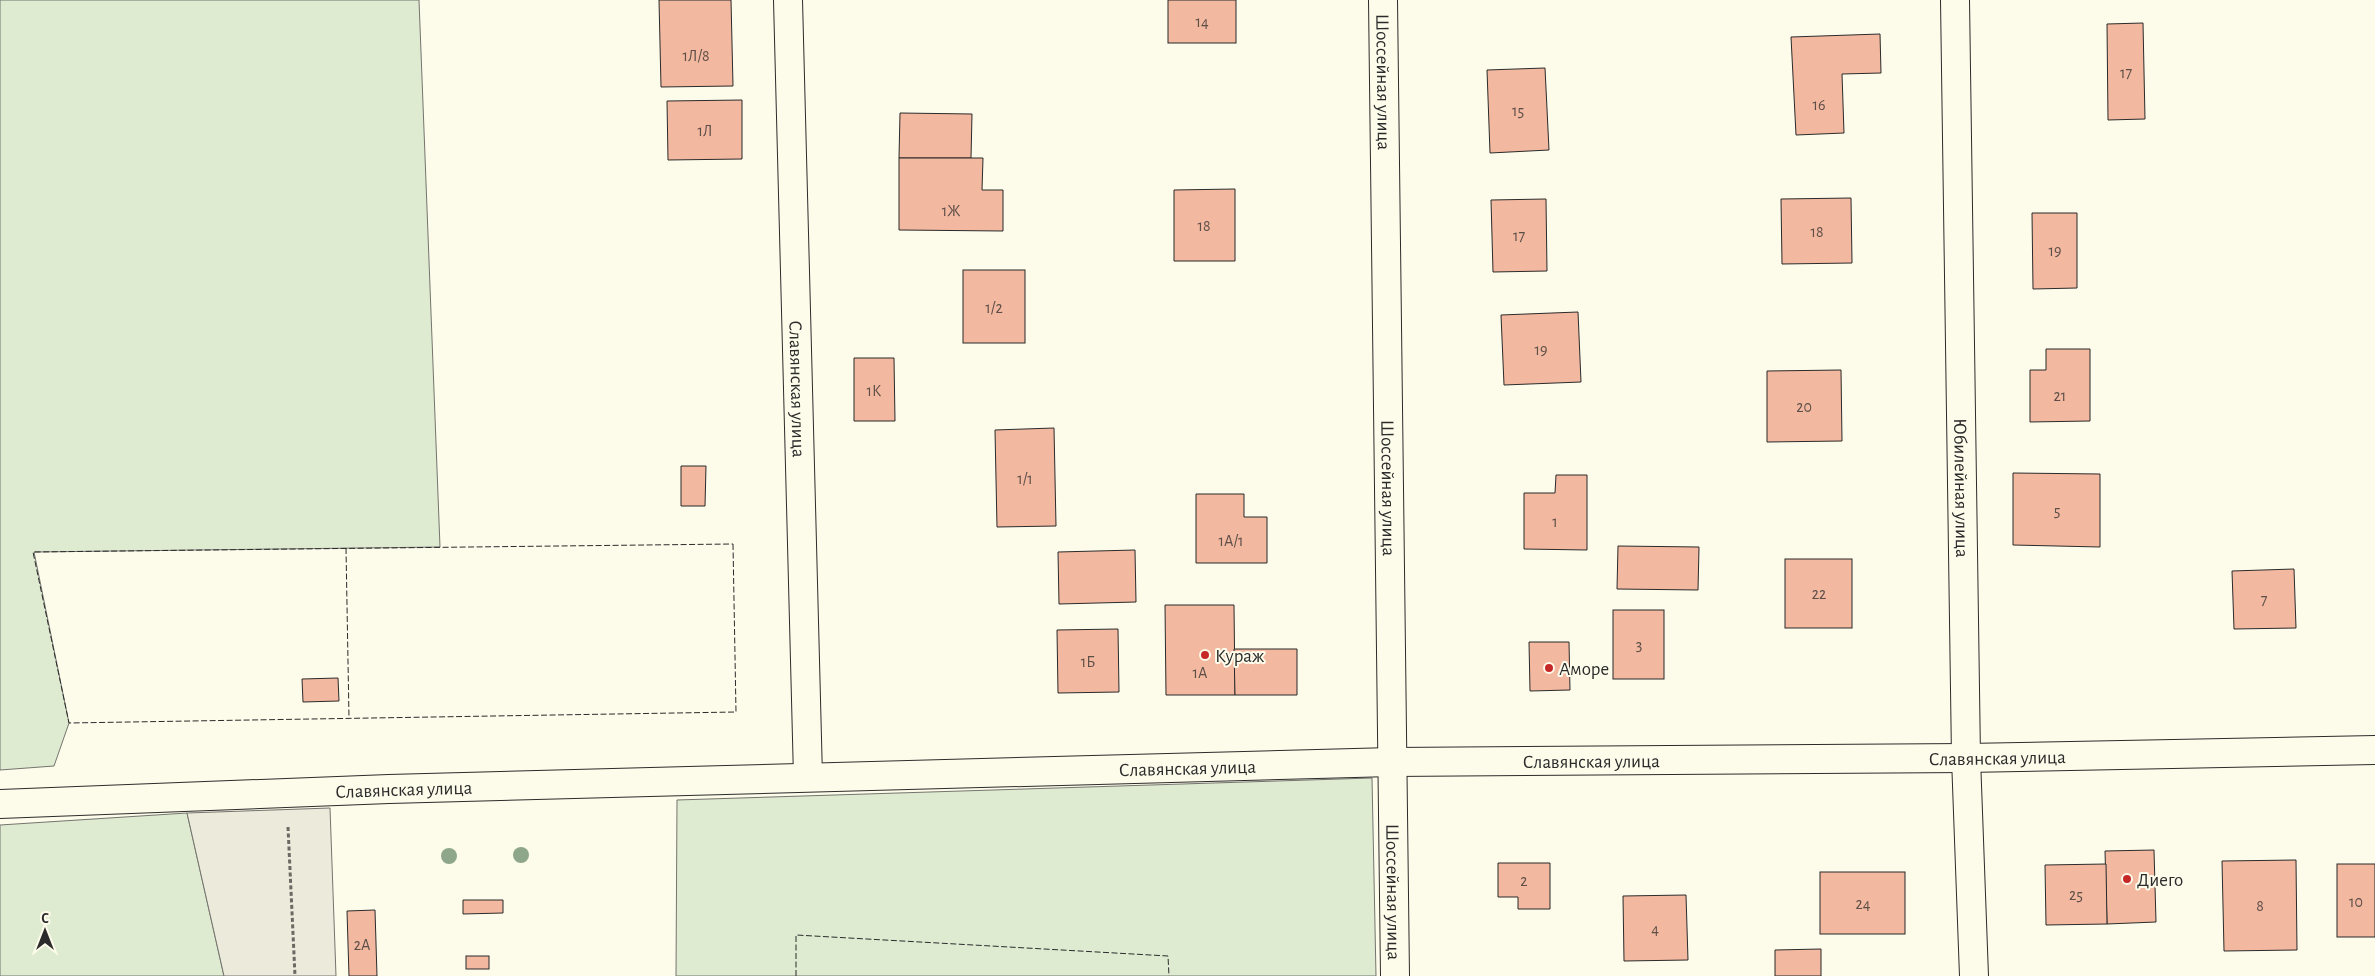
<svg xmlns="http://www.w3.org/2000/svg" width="2375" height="976" font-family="'Alegreya Sans',sans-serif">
  <rect width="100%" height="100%" fill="#fdfbea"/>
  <!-- green -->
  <g fill="#deebd1" stroke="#74746e">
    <path d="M0,0H419L440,547L34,552L69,723L54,766L0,770Z"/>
    <path d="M1372,778L1376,976H676L677,800Z"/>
    <path d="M187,813L224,976H0V825Z"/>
  </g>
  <!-- parking -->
  <path fill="#eceadb" stroke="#74746e" d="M330,808L336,976H224L187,813Z"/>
  <!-- building -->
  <g fill="#f2b8a0" stroke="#2b2b2b">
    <path d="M659,0H731L733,86L661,87Z"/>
    <rect x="1168" y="0" width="68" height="43"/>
    <path d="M2143,23L2145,119L2108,120L2107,24Z"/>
    <path d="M1880,34L1881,73L1842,74L1844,133L1796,135L1791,37Z"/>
    <path d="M1545,68L1549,150L1490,153L1487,70Z"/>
    <path d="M742,100V159L668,160L667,101Z"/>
    <path d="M900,113L972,114L971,158H899Z"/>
    <path d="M899,158H983L982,190H1003V231L899,230Z"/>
    <path d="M1235,189V261H1174V190Z"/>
    <path d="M1851,198L1852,263L1782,264L1781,199Z"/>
    <path d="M1546,199L1547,271L1493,272L1491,200Z"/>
    <path d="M2032,213H2077V288L2033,289Z"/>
    <rect x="963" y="270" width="62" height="73"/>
    <path d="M1578,312L1581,382L1504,385L1501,315Z"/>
    <path d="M2046,349H2090V421L2030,422V370H2046Z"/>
    <path d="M854,358H894L895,421H854Z"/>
    <path d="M1841,370L1842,441L1767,442V371Z"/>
    <path d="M1054,428L1056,526L997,527L995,430Z"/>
    <path d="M681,466H706L705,506H681Z"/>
    <path d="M2013,473L2100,474V547L2013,545Z"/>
    <path d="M1556,475H1587V550L1524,549V493H1555Z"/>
    <path d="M1196,494H1244V517H1267V563H1196Z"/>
    <path d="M1618,546L1699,547L1698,590L1617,589Z"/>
    <path d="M1135,550L1136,602L1059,604L1058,552Z"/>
    <rect x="1785" y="559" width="67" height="69"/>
    <path d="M2294,569L2296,628L2234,629L2232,571Z"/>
    <path d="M1165,605H1234L1235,695H1166Z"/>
    <rect x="1613" y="610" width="51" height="69"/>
    <path d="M1118,629L1119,692L1058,693L1057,630Z"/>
    <path d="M1529,642H1569L1570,690L1530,691Z"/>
    <path d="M1234,649H1297V695H1235Z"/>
    <path d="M338,678L339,701L303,702L302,679Z"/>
    <path d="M2154,850L2156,922L2107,924L2105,851Z"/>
    <path d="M2296,860L2297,950L2224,951L2222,861Z"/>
    <path d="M1498,863H1550V909H1518V897H1498Z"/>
    <path d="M2106,864L2107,924L2046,925L2045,865Z"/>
    <rect x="2337" y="864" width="38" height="73"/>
    <rect x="1820" y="872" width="85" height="62"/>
    <path d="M1686,895L1688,960L1624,961L1623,896Z"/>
    <path d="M463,900H503V913L463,914Z"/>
    <path d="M375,910L377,976H349L347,911Z"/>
    <path d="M1821,949V976H1775V950Z"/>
    <rect x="466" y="956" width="23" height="13"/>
  </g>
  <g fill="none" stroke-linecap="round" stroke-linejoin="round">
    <defs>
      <g id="minor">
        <path id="s1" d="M788,0L808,777"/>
        <path id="s2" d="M1383,0L1395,976"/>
        <path id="s3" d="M1955,0L1966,758L1974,976"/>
        <path id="s4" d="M0,804L389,789L1392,762L1966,758L2375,750"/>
      </g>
    </defs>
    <!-- minor casing -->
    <use href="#minor" stroke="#2b2b2b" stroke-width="30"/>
    <!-- path -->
    <path stroke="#6a6964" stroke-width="3" stroke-dasharray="4 2.5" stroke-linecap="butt" d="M288,827L295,976"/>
    <!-- minor -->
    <use href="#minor" stroke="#fdfbea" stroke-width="28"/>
    <!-- fence -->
    <g stroke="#2b2b2b" stroke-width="1" stroke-dasharray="6 2.5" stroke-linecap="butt">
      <path d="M733,544L736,712L69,723L33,552Z"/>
      <path d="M346,548L349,718"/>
      <path d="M796,976V935L1168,956L1169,976"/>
    </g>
  </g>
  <!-- trees -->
  <g fill="#8ea78a">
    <circle cx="521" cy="855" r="8"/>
    <circle cx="449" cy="856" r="8"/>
  </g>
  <!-- markers -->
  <g fill="#c62828" stroke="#fdfbea" stroke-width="2">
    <circle cx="1205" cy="655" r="5"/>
    <circle cx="1549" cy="668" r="5"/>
    <circle cx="2127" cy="879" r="5"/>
  </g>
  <g text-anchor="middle" stroke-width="4" stroke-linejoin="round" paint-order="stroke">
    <!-- number labels -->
    <g font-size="16" fill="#5d4e48">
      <text x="1202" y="27">14</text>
      <text x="696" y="61">1Л/8</text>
      <text x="2126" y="78">17</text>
      <text x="1819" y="110">16</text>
      <text x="1518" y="116">15</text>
      <text x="705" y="136">1Л</text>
      <text x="951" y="216">1Ж</text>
      <text x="1204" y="231">18</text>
      <text x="1817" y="237">18</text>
      <text x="1519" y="241">17</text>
      <text x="2055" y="256">19</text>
      <text x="994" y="313">1/2</text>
      <text x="1541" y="355">19</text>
      <text x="874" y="396">1К</text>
      <text x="2060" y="401">21</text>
      <text x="1804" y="412">20</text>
      <text x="1025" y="484">1/1</text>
      <text x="2057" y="516">5</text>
      <text x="1555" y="527">1</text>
      <text x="1231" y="546">1А/1</text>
      <text x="1819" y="599">22</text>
      <text x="2264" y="605">7</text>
      <text x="1639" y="650">3</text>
      <text x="1088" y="667">1Б</text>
      <text x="1200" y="678">1А</text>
      <text x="1524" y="886">2</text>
      <text x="2076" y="900">25</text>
      <text x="2356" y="907">10</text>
      <text x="1863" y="909">24</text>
      <text x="2260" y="911">8</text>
      <text x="1655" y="934">4</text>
      <text x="362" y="950">2А</text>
    </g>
    <!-- street labels -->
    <g font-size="19" fill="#2b2b2b" stroke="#fdfbea">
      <text dy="7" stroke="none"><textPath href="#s2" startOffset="82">Шоссейная улица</textPath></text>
      <text dy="7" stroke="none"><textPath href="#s1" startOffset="389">Славянская улица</textPath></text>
      <text dy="7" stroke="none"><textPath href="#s2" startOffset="488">Шоссейная улица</textPath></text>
      <text dy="7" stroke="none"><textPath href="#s3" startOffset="488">Юбилейная улица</textPath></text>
      <text dy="7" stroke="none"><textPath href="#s4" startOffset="1998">Славянская улица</textPath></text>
      <text dy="7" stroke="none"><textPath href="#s4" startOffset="1592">Славянская улица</textPath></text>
      <text dy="7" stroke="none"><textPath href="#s4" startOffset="1188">Славянская улица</textPath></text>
      <text dy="7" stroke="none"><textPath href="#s4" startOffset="404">Славянская улица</textPath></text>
      <text dy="7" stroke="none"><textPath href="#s2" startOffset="892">Шоссейная улица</textPath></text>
    </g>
    <!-- poi labels -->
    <g font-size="19" fill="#2b2b2b" stroke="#fdfbea" text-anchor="start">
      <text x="1215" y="662">Кураж</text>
      <text x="1559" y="675">Аморе</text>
      <text x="2137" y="886">Диего</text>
    </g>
  </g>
  <!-- north arrow -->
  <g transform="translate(45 931)" stroke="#fdfbea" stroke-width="4" paint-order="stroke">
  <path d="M0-4L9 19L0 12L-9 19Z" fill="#2b2b2b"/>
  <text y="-8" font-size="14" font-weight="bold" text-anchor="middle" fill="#2b2b2b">С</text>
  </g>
</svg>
